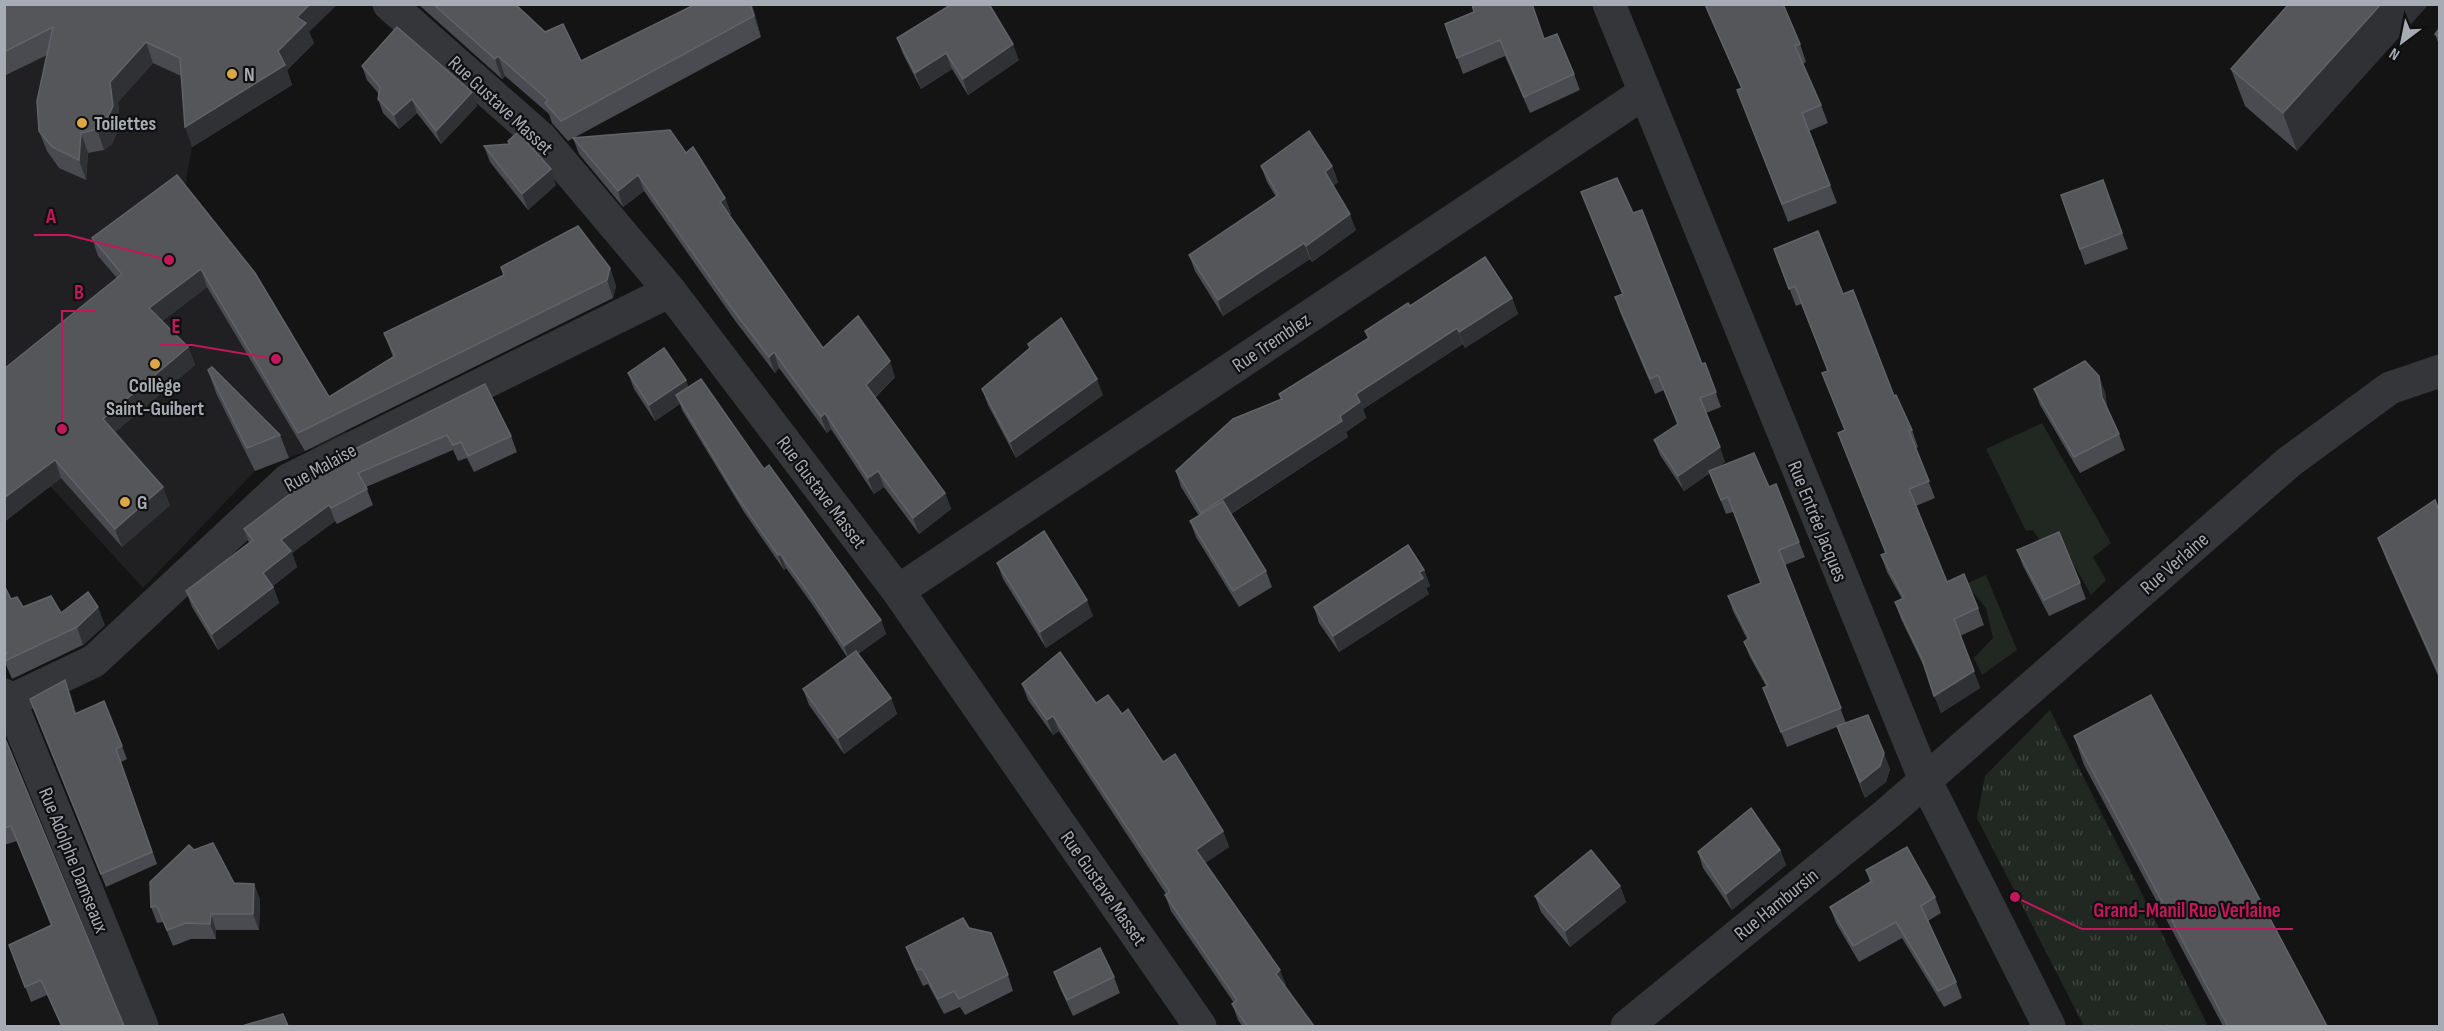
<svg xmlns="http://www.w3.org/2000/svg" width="2444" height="1031" font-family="'Sofia Sans Condensed',sans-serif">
  <defs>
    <pattern id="park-tufts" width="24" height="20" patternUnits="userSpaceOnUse" patternTransform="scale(1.5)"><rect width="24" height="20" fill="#212821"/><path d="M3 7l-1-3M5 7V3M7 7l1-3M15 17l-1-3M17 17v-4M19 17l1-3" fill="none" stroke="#3e443f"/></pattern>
  </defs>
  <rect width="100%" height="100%" fill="#141415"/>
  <!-- built -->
  <path fill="#202022" d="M5,5H274L314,43L285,71L292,85L192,147L184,193L262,293L347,435L255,471L143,588L50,486L27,494L32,500L5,522Z"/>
  <!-- park -->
  <path fill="url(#park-tufts)" d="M2050,710L2208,1026H2084L1977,818L1985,776Z"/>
  <!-- garden -->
  <g fill="#212821">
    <path d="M2042,423L2111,543L2093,557L2106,580L2091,595L2065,549L2049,555L2033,530L2026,531L1986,449Z"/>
    <path d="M1986,575L2017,650L1982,675L1974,658L1993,638L1986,608L1972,591L1930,599Z"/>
  </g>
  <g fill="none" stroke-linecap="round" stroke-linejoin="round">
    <!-- minor -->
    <g stroke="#35363a" stroke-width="33">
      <path d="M389,4L541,138L670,291L898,591L1200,1026"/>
      <path d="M1609,4L1925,780L2049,1026"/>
      <path d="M898,591L1644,93"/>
      <path d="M4,695L10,701L142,1026"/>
      <path d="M10,701L94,661L288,480L670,291"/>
      <path d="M1627,1026L1888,813L2289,462L2390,388L2440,371"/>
    </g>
  </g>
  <!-- wall -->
  <g fill="#4a4b50">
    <path d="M4,4L309,32L314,43L287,70L292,85L192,147L181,76L153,63L118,102L120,126L112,144L104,150L88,153L86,180L59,168L47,151L39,131L47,55L4,76Z"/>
    <path d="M418,4H515L545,32L581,61L696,4H752L761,37L568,141L552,123L549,114L505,76L502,79Z"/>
    <path d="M1704,4H1783L1800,44L1806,62L1803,64L1821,105L1828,123L1809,131L1837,203L1788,222L1737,90L1741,88Z"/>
    <path d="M2289,4L2297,151L2245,106L2231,69Z"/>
    <path d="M1474,12L1544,39L1574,74L1580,90L1530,113L1505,56L1463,74L1445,24Z"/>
    <path d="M2439,29V45L2435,34Z"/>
    <path d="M897,38L1019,60L968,95L952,69L921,89L903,54Z"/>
    <path d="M362,66L472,92L477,106L441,144L417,113L399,129L383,113L378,99L379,94L367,80Z"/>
    <path d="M573,138L686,153L725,198L731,214L729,215L823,348L895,377L875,398L945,493L951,509L919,534L884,487L874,494L831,429L827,433L779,368L775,373L736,322L644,191L623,207L579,154Z"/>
    <path d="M508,141L556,185L528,210L490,162L484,146L509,144Z"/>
    <path d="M1261,166H1332L1338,182L1333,186L1356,230L1312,262L1310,259L1223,316L1195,271L1189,255L1276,197L1267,182Z"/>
    <path d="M177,175L329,397L393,357L384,333L610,268L616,286L613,298L305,451L207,287L162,321L188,347L195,365L115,432L170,505L122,547L61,478L4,522L117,278L98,256L92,238Z"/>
    <path d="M2103,180L2128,249L2085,265L2061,195Z"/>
    <path d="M1581,192L1702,364L1705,363L1721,407L1706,413L1725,462L1715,469L1769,487L1799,542L1805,557L1785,565L1846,723L1890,769L1886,782L1865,798L1837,727L1787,747L1763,688L1766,686L1750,657L1744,642L1747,639L1733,611L1728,596L1761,583L1733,512L1726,514L1710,473L1684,491L1660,455L1654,440L1678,424L1664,390L1655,394L1620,312L1615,297L1622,294Z"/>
    <path d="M1774,249L1843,294L1912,430L1918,447L1916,448L1935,498L1916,506L1947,582L1978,608L1984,625L1960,636L1980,688L1941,713L1927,673L1901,619L1895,602L1902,599L1887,572L1881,555L1886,553L1838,433L1845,430L1822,373L1828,371L1801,304L1796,306Z"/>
    <path d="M1512,298L1518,314L1465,348L1463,344L1363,409L1366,418L1346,432L1348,437L1231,514L1266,571L1272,587L1239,607L1196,537L1190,521L1199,516L1181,487L1176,471L1281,399L1279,394L1368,339L1365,331L1410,306Z"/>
    <path d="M208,370L280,435L289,458L255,471L216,393Z"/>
    <path d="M628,373L686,380L688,387L764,469L881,620L886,634L858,654L891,698L897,714L844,754L809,705L803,689L847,657L814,607L786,568L784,570L744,512L682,410L680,404L655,421L634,389Z"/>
    <path d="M485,384L511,436L517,452L474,472L467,458L458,461L453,450L366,487L373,505L337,524L335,521L292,553L297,567L273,586L279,603L218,650L192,607L186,591L249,543L244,529Z"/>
    <path d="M982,389L1103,395L1016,458L988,405Z"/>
    <path d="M2034,389L2105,392L2107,408L2119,434L2125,450L2080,473L2040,405Z"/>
    <path d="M2439,510V678L2387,561L2378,538Z"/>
    <path d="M2017,550L2080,583L2086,599L2049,616L2023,566Z"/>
    <path d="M997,563L1093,616L1046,648L1003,579Z"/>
    <path d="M1424,570L1430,586L1426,588L1429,594L1339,652L1319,623L1314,607Z"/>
    <path d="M4,585L11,599L23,607L61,613L105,625L83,645L12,679L4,660Z"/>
    <path d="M1022,684L1096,703L1122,714L1163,762L1223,831L1229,847L1205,863L1286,985L1285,986L1314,1026H1242L1238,1020L1232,1004L1234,1003L1171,911L1165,895L1166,894L1059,731L1053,735L1028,700Z"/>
    <path d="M70,693L76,713L122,746L127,759L121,762L157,864L106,887L30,699Z"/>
    <path d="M4,736L124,1026H61L47,995L31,1002L9,945L51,926L17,841L4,845Z"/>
    <path d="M2074,736L2327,1026H2223L2084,765Z"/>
    <path d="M1780,850L1786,865L1732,910L1703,868L1698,852Z"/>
    <path d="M1866,870L1935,897L1941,913L1928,921L1956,982L1962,998L1944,1007L1902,938L1859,962L1836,923L1830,907L1870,882Z"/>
    <path d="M234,883L254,884L260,900L259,930H216V939H191L173,946L163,922L157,923L151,907Z"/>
    <path d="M1620,886L1626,902L1570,947L1541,912L1535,896Z"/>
    <path d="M969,928L1008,975L1013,991L965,1015L960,1007L944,1014L928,984L923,986L912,963L906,947Z"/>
    <path d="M1054,972L1114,977L1120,993L1073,1016L1060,988Z"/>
  </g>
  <!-- shaded-wall -->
  <g fill="#303134">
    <path d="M310,4H338L309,32L314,43L287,70L292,85L192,147L185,127L278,51L297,17Z"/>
    <path d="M750,4H752L761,37Z"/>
    <path d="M2381,4H2429L2297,151L2283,113Z"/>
    <path d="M146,42L153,63L118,102L120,126L112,144L104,150L97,129L110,82Z"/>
    <path d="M1013,44L1019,60L968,95L963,79Z"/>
    <path d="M946,53L952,69L921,89L915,73Z"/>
    <path d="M498,56L505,76L502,79L495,59Z"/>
    <path d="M472,92L477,106L441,144L436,131Z"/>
    <path d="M412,99L417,113L399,129L394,115Z"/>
    <path d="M81,133L88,153L86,180L79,160Z"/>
    <path d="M1332,166L1338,182L1331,188L1325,172Z"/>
    <path d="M551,169L556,185L528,210L522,194Z"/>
    <path d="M638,175L644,191L623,207L618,191Z"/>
    <path d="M725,198L731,214L726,218L720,202Z"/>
    <path d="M1350,214L1356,230L1312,262L1306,246Z"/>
    <path d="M1304,243L1310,259L1223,316L1218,300Z"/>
    <path d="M610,268L616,286L613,298L607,280Z"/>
    <path d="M201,269L207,287L155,326L149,308Z"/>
    <path d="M1512,298L1518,314L1465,348L1459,332Z"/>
    <path d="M1457,328L1463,344L1363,409L1366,418L1346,432L1348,437L1207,529L1201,513L1340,416L1356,394Z"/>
    <path d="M188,347L195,365L109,437L103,419Z"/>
    <path d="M774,352L779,368L775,373L769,357Z"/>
    <path d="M890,361L895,377L871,401L866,385Z"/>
    <path d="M2099,376L2105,392L2108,413L2102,397Z"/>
    <path d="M1097,379L1103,395L1016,458L1010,442Z"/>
    <path d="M686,380L691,396L676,395L680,404L655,421L649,405Z"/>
    <path d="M825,413L831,429L827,433L821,417Z"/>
    <path d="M1720,447L1725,462L1684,491L1678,476Z"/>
    <path d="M55,460L61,478L4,522V498Z"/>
    <path d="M878,471L884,487L874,494L868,478Z"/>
    <path d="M163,487L170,505L122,547L115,529Z"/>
    <path d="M945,493L951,509L919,534L913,518Z"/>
    <path d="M329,505L335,521L292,553L297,567L269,589L263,573L281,540Z"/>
    <path d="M780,554L786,568L784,570L778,555Z"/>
    <path d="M1424,570L1430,586L1426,588L1429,594L1339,652L1333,636Z"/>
    <path d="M273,587L279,603L218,650L212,634Z"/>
    <path d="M1087,600L1093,616L1046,648L1040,632Z"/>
    <path d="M98,607L105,625L83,645L77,627Z"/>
    <path d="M881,620L886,634L849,660L844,646Z"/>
    <path d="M1974,671L1980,688L1941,713L1934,696Z"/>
    <path d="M65,680L70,693L80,726L75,714Z"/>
    <path d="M891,698L897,714L844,754L838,738Z"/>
    <path d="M1053,716L1059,731L1053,735L1047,720Z"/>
    <path d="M1884,753L1890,769L1886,782L1865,798L1860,782Z"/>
    <path d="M1223,831L1229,847L1201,866L1196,850Z"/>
    <path d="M1780,850L1786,865L1732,910L1726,894Z"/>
    <path d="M254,884L260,900L259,930L253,914Z"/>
    <path d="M1620,886L1626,902L1570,947L1565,931Z"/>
    <path d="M211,914L216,930V939L210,924Z"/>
    <path d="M1280,970L1286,985L1282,989L1276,974Z"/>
  </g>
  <!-- building -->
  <g fill="#54565a" stroke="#616368" stroke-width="1.5">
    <path d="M4,4H310L297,17L306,23L278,51L285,65L185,127L180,58L146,42L110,82L113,106L105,124L97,129L81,133L79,160L52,147L39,131L37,101L53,27L4,52Z"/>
    <path d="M433,4H515L545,32L563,24L581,61L696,4H750L754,16L561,121L545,103L548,100L498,56L495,59Z"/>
    <path d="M952,4H989L1013,44L963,79L946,53L915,73L897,38Z"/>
    <path d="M1472,4H1532L1544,39L1557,34L1574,74L1524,97L1500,40L1457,58L1445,24L1474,12Z"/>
    <path d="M1705,4H1783L1800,44L1795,46L1821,105L1802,113L1830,185L1782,204L1737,90L1742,88Z"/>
    <path d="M2289,4H2381L2283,113L2231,69Z"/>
    <path d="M397,27L472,92L436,131L412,99L394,115L378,99L380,87L362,66Z"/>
    <path d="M2439,29V37L2435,34Z"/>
    <path d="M670,130L686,153L693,147L725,198L720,202L823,348L858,316L890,361L866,385L945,493L913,518L878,471L868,478L825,413L821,417L774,352L769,357L730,306L638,175L618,191L573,138Z"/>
    <path d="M1309,131L1332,166L1325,172L1350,214L1306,246L1304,243L1218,300L1189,255L1278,195L1261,166Z"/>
    <path d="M518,132L551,169L522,194L484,146L510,144L508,141Z"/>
    <path d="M177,175L255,273L329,397L395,356L384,333L504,275L501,267L578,226L610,268L607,280L298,433L201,269L149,308L188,347L103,419L163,487L115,529L55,460L4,498V369L122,274L92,238Z"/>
    <path d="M1617,178L1633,213L1642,210L1702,364L1705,363L1716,392L1700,398L1720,447L1678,476L1654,440L1678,424L1658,375L1650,379L1615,297L1623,294L1581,192Z"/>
    <path d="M2103,180L2122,233L2080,249L2061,195Z"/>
    <path d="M1818,231L1843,294L1853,290L1894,396L1896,395L1912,430L1909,431L1929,481L1909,489L1947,582L1964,574L1978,608L1954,619L1974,671L1934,696L1922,659L1895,602L1904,598L1881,555L1886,553L1838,433L1845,430L1822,373L1828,371L1795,286L1789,289L1774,249Z"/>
    <path d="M1485,257L1512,298L1459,332L1457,328L1356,394L1360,402L1340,416L1342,421L1201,513L1176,471L1233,419L1282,399L1279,394L1369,338L1365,331L1408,303L1410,306Z"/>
    <path d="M1061,318L1097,379L1010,442L982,389L1030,348L1028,344Z"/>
    <path d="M664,348L686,380L649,405L628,373Z"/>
    <path d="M2085,361L2099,376L2102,397L2119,434L2074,457L2034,389Z"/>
    <path d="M212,367L280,435L247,448L208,370Z"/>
    <path d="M701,379L764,469L769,465L881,620L844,646L808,592L780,554L778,555L738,498L676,395Z"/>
    <path d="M485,384L511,436L468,456L461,442L453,445L447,435L358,473L367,489L331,508L329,505L281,540L291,551L263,573L273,587L212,634L186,591L253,540L244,529L339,457Z"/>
    <path d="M1754,453L1769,487L1776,484L1799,542L1779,550L1841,708L1781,732L1763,688L1768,686L1744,642L1749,638L1728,596L1761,583L1728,497L1721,500L1709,471Z"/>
    <path d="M2435,500L2439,510V674L2378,538Z"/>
    <path d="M1223,501L1266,571L1233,591L1190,521Z"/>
    <path d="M1044,531L1087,600L1040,632L997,563Z"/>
    <path d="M2059,532L2080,583L2044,600L2017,550Z"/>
    <path d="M1408,545L1424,570L1419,572L1423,578L1333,636L1314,607Z"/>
    <path d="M4,585L11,599L17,597L23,607L51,596L61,613L88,592L98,607L77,627L5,661L4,655L7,653L4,649Z"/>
    <path d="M856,651L891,698L838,738L803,689Z"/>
    <path d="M1060,652L1096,703L1108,695L1122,714L1128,709L1163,762L1175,754L1223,831L1196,850L1280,970L1276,974L1314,1026H1247L1232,1004L1237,1000L1165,895L1170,892L1053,716L1047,720L1022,684Z"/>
    <path d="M65,680L75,714L104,701L122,746L116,749L152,852L101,874L30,699Z"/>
    <path d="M2151,695L2327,1026H2228L2074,736Z"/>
    <path d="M1868,715L1884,753L1880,766L1860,782L1837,726Z"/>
    <path d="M4,736L124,1026H62L41,980L25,987L9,945L52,925L11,826L4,828Z"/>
    <path d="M1751,808L1780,850L1726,894L1698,852Z"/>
    <path d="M213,843L234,883L254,884L253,914H211L210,924L186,923L167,930L157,906L151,907L150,882L189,845L194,850Z"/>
    <path d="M1907,847L1935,897L1921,906L1956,982L1938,991L1896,922L1853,946L1830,907L1872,881L1866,870Z"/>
    <path d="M1591,850L1620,886L1565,931L1535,896Z"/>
    <path d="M963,918L969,928L991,933L1008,975L959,999L954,991L938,999L922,969L917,970L906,947Z"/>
    <path d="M1100,948L1114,977L1067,1000L1054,972Z"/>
    <path d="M283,1014L288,1026H242Z"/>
  </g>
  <!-- markers -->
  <g fill="#dca845" stroke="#0f0f10" stroke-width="2">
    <circle cx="232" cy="74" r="6"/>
    <circle cx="82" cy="123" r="6"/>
    <circle cx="155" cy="364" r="6"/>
    <circle cx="125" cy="502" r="6"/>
  </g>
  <g text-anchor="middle" stroke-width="4.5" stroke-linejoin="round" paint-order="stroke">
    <!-- poi labels -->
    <g font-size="20" font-weight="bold" fill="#a7abb4" stroke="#0f0f10" text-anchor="start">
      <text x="244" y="81">N</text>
      <text x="94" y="130">Toilettes</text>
      <text x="155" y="392" text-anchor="middle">Collège<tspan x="155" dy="23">Saint-Guibert</tspan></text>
      <text x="137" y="509">G</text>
    </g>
    <!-- street labels -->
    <g font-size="20" fill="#a7abb4" stroke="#0f0f10">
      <text transform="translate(501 105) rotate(43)" y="7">Rue Gustave Masset</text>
      <text transform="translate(1271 342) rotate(-34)" y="7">Rue Tremblez</text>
      <text transform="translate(320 467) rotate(-29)" y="7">Rue Malaise</text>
      <text transform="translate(822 492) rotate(53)" y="7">Rue Gustave Masset</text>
      <text transform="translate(1818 521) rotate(68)" y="7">Rue Entrée Jacques</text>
      <text transform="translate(2174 563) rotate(-41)" y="7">Rue Verlaine</text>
      <text transform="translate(74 860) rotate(68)" y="7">Rue Adolphe Damseaux</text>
      <text transform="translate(1104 888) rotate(55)" y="7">Rue Gustave Masset</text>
      <text transform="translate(1776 904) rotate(-39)" y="7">Rue Hambursin</text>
    </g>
  </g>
  <!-- callouts -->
  <path fill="none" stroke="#c2185b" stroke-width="2" d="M169 260L68 235H34M62 429L62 311H96M276 359L192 345H159M2015 897L2082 929H2293"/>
  <g fill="#c2185b" stroke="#0f0f10" stroke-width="2">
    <circle cx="169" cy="260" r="6"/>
    <circle cx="62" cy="429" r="6"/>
    <circle cx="276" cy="359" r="6"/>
    <circle cx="2015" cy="897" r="6"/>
  </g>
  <g font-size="21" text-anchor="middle" font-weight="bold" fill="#c2185b" stroke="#0f0f10" stroke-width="4.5" stroke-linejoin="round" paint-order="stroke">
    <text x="51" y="223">A</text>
    <text x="79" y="299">B</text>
    <text x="176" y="333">E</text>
    <text x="2187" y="917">Grand-Manil Rue Verlaine</text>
  </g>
  <!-- border -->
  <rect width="2444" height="1031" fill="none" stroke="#a7abb4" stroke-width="12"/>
  <!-- north arrow -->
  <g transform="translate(2402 42) rotate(212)" stroke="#0f0f10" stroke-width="4.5" paint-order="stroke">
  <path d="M0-4.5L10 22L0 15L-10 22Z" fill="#a7abb4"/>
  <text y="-9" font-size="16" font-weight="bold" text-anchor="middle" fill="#a7abb4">N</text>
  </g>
</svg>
